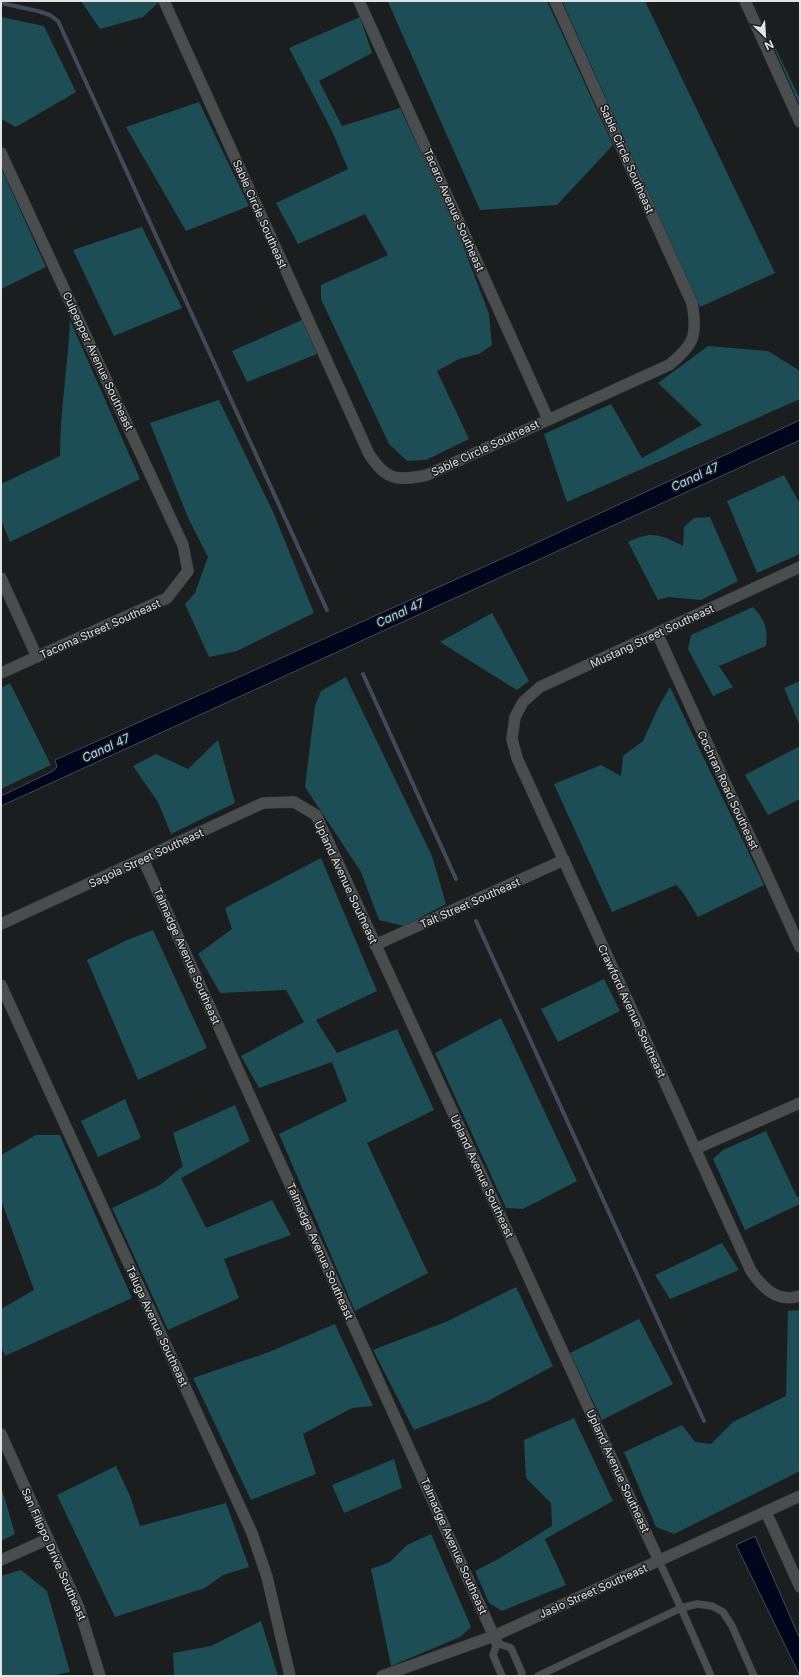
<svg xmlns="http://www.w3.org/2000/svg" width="801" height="1677" font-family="Inter,sans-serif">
  <rect width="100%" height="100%" fill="#1b1e1f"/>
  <!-- green -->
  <g fill="#1d4d55">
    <path d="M81,1H159V2L143,17L100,29Z"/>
    <path d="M390,1H547L613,145L557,205L480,210L388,2Z"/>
    <path d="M562,1H645L775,273L700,307Z"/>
    <path d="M753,1L800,99V106Z"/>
    <path d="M1,17L44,26L76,92L16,127L1,119Z"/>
    <path d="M360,17L372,53L319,81L342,126L400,108L455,225L489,314L492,345L479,354L459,359L437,371L469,439L426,460L407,461L389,444L321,299V285L388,255L365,214L298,244L276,203L348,169L332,131L289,48Z"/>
    <path d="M199,102L249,206L186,231L126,127Z"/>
    <path d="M1,168L46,267L1,289Z"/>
    <path d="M142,227L182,308L114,336L73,250Z"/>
    <path d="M70,320L140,479L10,542L1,520V484L60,456C60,410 68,366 70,320Z"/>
    <path d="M302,320L317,354L247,382L232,351Z"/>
    <path d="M708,346L768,351L800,371V399L567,502L544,434L611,404L642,458L702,425L658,383Z"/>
    <path d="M219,400L274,514L314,613L237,651L209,657L185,604L195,593L208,557L189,520L150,423Z"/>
    <path d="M784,475L800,504V554L757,573L727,501Z"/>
    <path d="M710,517L738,581L701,600L668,597L658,600L628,542C653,530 660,535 683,546L684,527L694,518Z"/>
    <path d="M753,607C765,621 768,627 766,646L719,666L733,687L713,696L688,649L691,635Z"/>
    <path d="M492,613L529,681L517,690L440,642Z"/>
    <path d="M346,677L432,856L446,904L404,926L379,920L361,872L305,787L315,706L321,691Z"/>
    <path d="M800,681V726L784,688Z"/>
    <path d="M10,683L51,765L1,789V688Z"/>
    <path d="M670,687L764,885L698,917L682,891L676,885L612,912L554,784L601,765L621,776L623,756L643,741L658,708Z"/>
    <path d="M218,740L235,803L171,834L158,802L133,766L156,754L188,769Z"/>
    <path d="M800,746V799L768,815L745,775Z"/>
    <path d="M321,858L377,991L316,1020L337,1053L397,1029L434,1110L367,1143L428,1273L355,1311L279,1134L347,1101L332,1062L259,1088L241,1056L304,1022L286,990L220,993L198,954L232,929L225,908Z"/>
    <path d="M153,930L207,1048L138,1080L87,960L127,940Z"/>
    <path d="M604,979L620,1011L558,1042L541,1009Z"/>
    <path d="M501,1018L577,1181L523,1209L506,1208L435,1053Z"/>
    <path d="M125,1099L141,1138L98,1157L81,1121Z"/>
    <path d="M235,1105L250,1141L181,1178L206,1228L272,1200L291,1235L224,1259L239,1298L168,1330L112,1208L160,1185L183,1166L173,1133Z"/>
    <path d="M766,1131L797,1197H800V1204L745,1230L713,1159L723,1150Z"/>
    <path d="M36,1135H60L132,1298L5,1356L1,1346V1309L34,1290L1,1200V1155Z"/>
    <path d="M722,1243L739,1270L670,1299L655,1275Z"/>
    <path d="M516,1287L553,1366L486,1402L414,1430L373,1350L448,1321Z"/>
    <path d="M800,1310V1471L674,1534L656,1527L624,1452L682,1425L695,1442L711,1444L733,1422L786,1396L788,1311Z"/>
    <path d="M639,1319L673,1384L602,1420L570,1353Z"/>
    <path d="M335,1324L373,1406L352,1408L303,1434L316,1474L251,1500L193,1378L269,1352Z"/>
    <path d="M574,1418L613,1501L545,1539L566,1585L502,1611L489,1603L475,1571L500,1558L552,1526L551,1503L526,1478L524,1440Z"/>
    <path d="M394,1459L402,1488L344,1513L332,1485Z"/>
    <path d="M116,1466L130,1496L140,1526L226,1503L249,1567L223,1575L205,1588L115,1617L57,1495Z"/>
    <path d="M1,1486L15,1534L1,1541Z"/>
    <path d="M431,1534L471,1627L460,1637L391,1666L371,1569L390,1562L407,1545Z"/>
    <path d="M21,1570L47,1591L70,1672L49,1676H1V1576Z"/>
    <path d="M261,1621L278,1676H174L173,1653L211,1646Z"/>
  </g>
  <!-- water -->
  <g fill="#00071c" stroke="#444958">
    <path d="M800,420V440L1,806V796L53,771L57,767L55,760L521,550Z"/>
    <path d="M755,1536L800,1639V1676L736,1545Z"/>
  </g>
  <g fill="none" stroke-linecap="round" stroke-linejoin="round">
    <!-- stream -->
    <g stroke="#444958" stroke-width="4">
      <path d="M1,3L38,11L50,15L58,21L327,610"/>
      <path d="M363,674L456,879"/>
      <path d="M476,921L704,1421"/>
    </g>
    <defs>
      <g id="service">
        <path d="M502,1676L493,1655L497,1643L511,1648L522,1673L521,1676"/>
        <path d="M538,1676L681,1608L659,1561"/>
        <path d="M711,1676L681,1608L697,1604L712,1606L723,1612L732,1626L754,1676"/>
      </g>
      <g id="minor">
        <path d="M164,1L369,454C386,481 398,481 427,475L669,365C694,345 698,335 692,303L555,1"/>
        <path d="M359,1L548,419"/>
        <path d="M745,1L800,122"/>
        <path d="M1,153L183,545L188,571L167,598L1,673"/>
        <path d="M800,567L540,687L523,702L515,717L512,739L517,758L751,1271C763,1288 777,1303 800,1296"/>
        <path d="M1,578L37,657"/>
        <path d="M657,633L800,947"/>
        <path d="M143,859L497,1643"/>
        <path d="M1,924L263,803L294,802L316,815L659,1561"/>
        <path d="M375,945L564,860"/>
        <path d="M1,985L252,1533L267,1577L290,1676"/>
        <path d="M695,1149L800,1103"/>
        <path d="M766,1512L800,1587"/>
        <path d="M1,1560L48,1539"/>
        <path d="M382,1676L494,1636L800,1496"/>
      </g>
      <path id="tertiary" d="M1,1434L79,1608L100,1676"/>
    </defs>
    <!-- service casing -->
    <use href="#service" stroke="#363839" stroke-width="8"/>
    <!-- minor casing -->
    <use href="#minor" stroke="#363839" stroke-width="12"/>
    <!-- tertiary casing -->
    <use href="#tertiary" stroke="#363839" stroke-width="12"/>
    <!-- service -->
    <use href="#service" stroke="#4a4d4e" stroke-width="7"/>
    <!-- minor -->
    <use href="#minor" stroke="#4a4d4e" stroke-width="11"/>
    <!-- tertiary -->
    <use href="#tertiary" stroke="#4a4d4e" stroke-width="11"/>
  </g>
  <g text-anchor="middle" stroke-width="3" stroke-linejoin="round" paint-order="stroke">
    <!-- street labels -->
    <g font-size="11" fill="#e1e3e4" stroke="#1b1e1f">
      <text transform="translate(627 159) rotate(66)" y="4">Sable Circle Southeast</text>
      <text transform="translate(454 210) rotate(66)" y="4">Tacaro Avenue Southeast</text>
      <text transform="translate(260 214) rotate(66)" y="4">Sable Circle Southeast</text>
      <text transform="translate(98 361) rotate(65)" y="4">Culpepper Avenue Southeast</text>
      <text transform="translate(485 448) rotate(-25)" y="4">Sable Circle Southeast</text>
      <text transform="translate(100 629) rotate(-24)" y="4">Tacoma Street Southeast</text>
      <text transform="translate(652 636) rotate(-25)" y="4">Mustang Street Southeast</text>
      <text transform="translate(728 790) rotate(65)" y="4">Cochran Road Southeast</text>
      <text transform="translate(146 858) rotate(-25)" y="4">Sagola Street Southeast</text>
      <text transform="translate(346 882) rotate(65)" y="4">Upland Avenue Southeast</text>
      <text transform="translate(470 903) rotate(-24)" y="4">Tait Street Southeast</text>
      <text transform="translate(187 956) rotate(66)" y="4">Talmadge Avenue Southeast</text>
      <text transform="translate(632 1011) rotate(65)" y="4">Crawford Avenue Southeast</text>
      <text transform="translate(482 1176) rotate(65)" y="4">Upland Avenue Southeast</text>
      <text transform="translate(320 1251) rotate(66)" y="4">Talmadge Avenue Southeast</text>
      <text transform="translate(157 1326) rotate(65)" y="4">Taluga Avenue Southeast</text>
      <text transform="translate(618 1471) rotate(65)" y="4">Upland Avenue Southeast</text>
      <text transform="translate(454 1546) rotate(66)" y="4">Talmadge Avenue Southeast</text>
      <text transform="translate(54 1554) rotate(66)" y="4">San Filippo Drive Southeast</text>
      <text transform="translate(593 1591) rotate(-24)" y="4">Jaslo Street Southeast</text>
    </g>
    <!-- water labels -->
    <g font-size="12" font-style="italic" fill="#b0d3f4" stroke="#1b1e1f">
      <text transform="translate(695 477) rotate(-25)" y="4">Canal 47</text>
      <text transform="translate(400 613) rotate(-25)" y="4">Canal 47</text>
      <text transform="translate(106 748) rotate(-25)" y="4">Canal 47</text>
    </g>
  </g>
  <!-- border -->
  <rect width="801" height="1677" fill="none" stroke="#e1e3e4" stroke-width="4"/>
  <!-- north arrow -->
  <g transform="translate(765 36) rotate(155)" stroke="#1b1e1f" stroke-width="3" paint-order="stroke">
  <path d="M0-3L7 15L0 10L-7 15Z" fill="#e1e3e4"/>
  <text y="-6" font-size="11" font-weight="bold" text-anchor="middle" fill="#e1e3e4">N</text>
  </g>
</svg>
